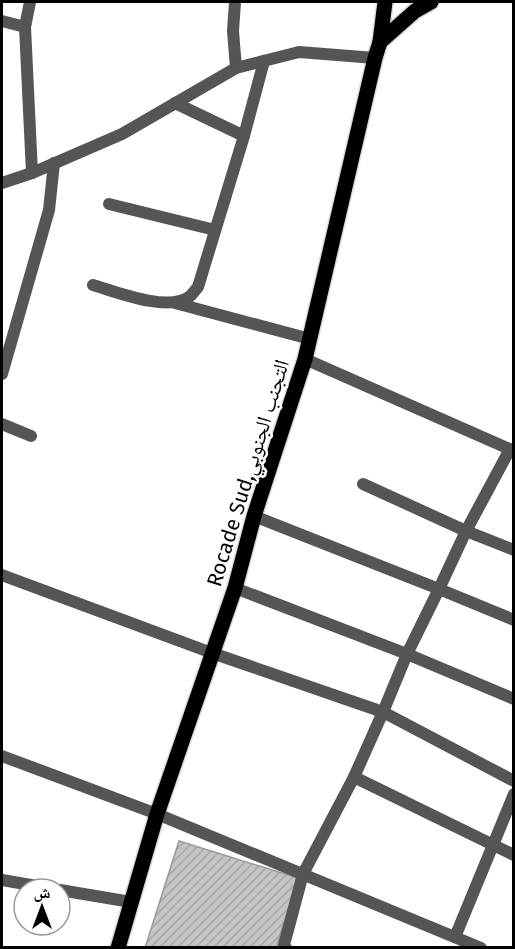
<svg xmlns="http://www.w3.org/2000/svg" width="515" height="949" font-family="'Fira Sans','Noto Naskh Arabic',sans-serif">
  <defs>
    <pattern id="building-hatch" width="6" height="6" patternUnits="userSpaceOnUse" patternTransform="scale(1.5)"><rect width="6" height="6" fill="#c4c4c4"/><path d="M-1 1l2-2M0 6l6-6M5 7l2-2" fill="none" stroke="#a7a7a7"/></pattern>
  </defs>
  <rect width="100%" height="100%" fill="#fff"/>
  <!-- building -->
  <path fill="url(#building-hatch)" stroke="#999" stroke-width="1.5" d="M179,841L298,878L276,948H145Z"/>
  <g fill="none" stroke-linecap="round" stroke-linejoin="round">
    <defs>
      <g id="primary">
        <path d="M380,42L415,11L431,2"/>
        <path d="M118,948L157,814L235,588L254,516L305,359L375,58L380,42L385,2"/>
      </g>
    </defs>
    <!-- primary casing -->
    <use href="#primary" stroke="#dbdbdb" stroke-width="18"/>
    <!-- minor -->
    <g stroke="#555" stroke-width="12">
      <path d="M235,2L233,31L236,68"/>
      <path d="M2,21L25,27L32,173"/>
      <path d="M25,27L30,2"/>
      <path d="M175,103L244,136"/>
      <path d="M109,204L215,230"/>
      <path d="M93,285C117,292 167,312 189,297C192,295 195,290 198,287L244,136L264,61"/>
      <path d="M175,303L310,339"/>
      <path d="M305,359L514,451"/>
      <path d="M2,374L49,210L54,163"/>
      <path d="M2,424L31,436"/>
      <path d="M363,484L466,531L510,449"/>
      <path d="M254,516L439,589L514,620"/>
      <path d="M2,575L212,653L383,712L407,654L514,699"/>
      <path d="M235,588L407,654L439,589L466,531L514,550"/>
      <path d="M354,777L383,712L514,781"/>
      <path d="M157,814L481,948"/>
      <path d="M2,880L54,889"/>
      <path d="M60,890L131,902"/>
      <path d="M455,937L514,794"/>
      <path d="M286,948L284,945L303,874L354,777L514,855"/>
    </g>
    <!-- tertiary -->
    <g stroke="#555" stroke-width="12">
      <path d="M2,183L32,173L122,134L236,68L299,52L375,58"/>
      <path d="M2,756L157,814"/>
    </g>
    <!-- primary -->
    <use href="#primary" stroke="#000" stroke-width="15"/>
  </g>
  <g text-anchor="middle" stroke-width="5" stroke-linejoin="round" paint-order="stroke">
    <!-- street labels -->
    <g font-size="21" fill="#000" stroke="#fff">
      <text transform="translate(248 473) rotate(-73)" y="7">Rocade Sud,التجنب الجنوبي</text>
    </g>
  </g>
  <!-- border -->
  <rect width="515" height="949" fill="none" stroke="#000000" stroke-width="6"/>
  <!-- north arrow -->
  <g transform="translate(42 907)"><circle r="28" fill="#ffffff" stroke="#999999" stroke-width="1.5"/>
  <path d="M0-4.5L10 22L0 15L-10 22Z" fill="#000000"/>
  <text y="-9" font-size="16" font-weight="bold" text-anchor="middle" fill="#000000">ش</text>
  </g>
</svg>
